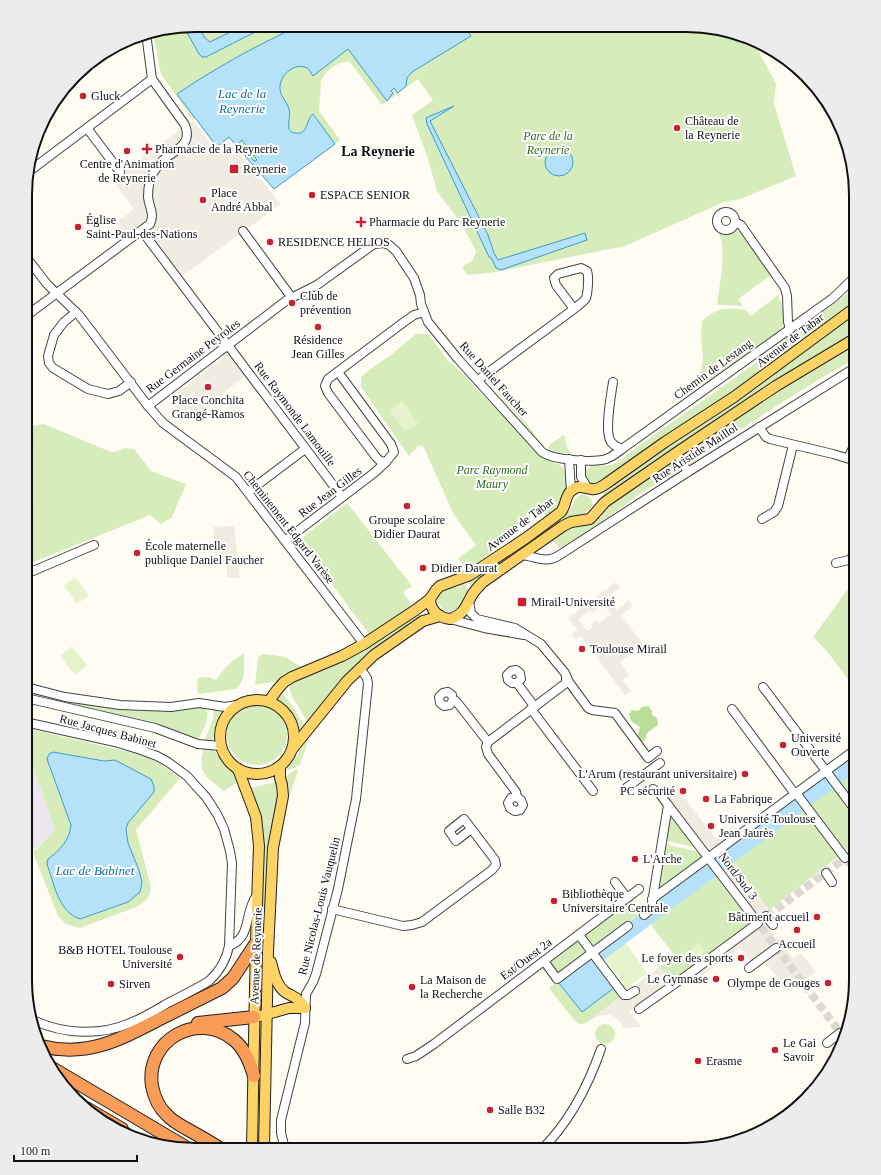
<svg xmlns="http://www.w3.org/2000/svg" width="881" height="1175" font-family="'Times New Roman',serif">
  <rect width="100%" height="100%" fill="#fffcf4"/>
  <!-- industrial -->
  <path fill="#ede5ef" d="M25,744L55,830L25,858Z"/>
  <!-- green -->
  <g fill="#d6ecbb" fill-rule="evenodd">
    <path d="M195,25L708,26L751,38L756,41V46L776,84L774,104L796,176L740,199L724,202L625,246L496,272L471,275L467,274L462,267L472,261L476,251L463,226L437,191L427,156L412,115L433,100L418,79L382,105L353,66L349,62C340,60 322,73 321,82L319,111L340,140L274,189L229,137L217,147L195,118L193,120L161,74L153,32Z"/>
    <path d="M734,231H739L742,234L771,275L769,278L768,277L738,299L743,306L717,305C719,288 727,248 719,234L721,233H729Z"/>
    <path d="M856,286V300L757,374L649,449L614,474L595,484L589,483L584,476C589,460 597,467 610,465C616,464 624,457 629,453L780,346L781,341L834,304Z"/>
    <path d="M778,295C783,305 787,320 780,330L702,386L699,379L703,360L701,333L702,321C717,307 726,307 746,310L751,316Z"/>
    <path d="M856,314V335L642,471L604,496L601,491L768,378Z"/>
    <path d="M416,334H429L448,361L454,365L542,457C548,461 558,462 562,467C573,483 563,509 546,516L539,507L527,516L528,522L506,536L498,548L465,571L461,562L458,559L476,545L454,515L425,450L423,446H418L409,456L361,387V377L369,370L392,354Z"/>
    <path d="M856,345V358C801,389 749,423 697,459L692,465L688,458L693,449L701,442L767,399Z"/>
    <path d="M497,370V386L544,446L543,447L491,385L489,378Z"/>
    <path d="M44,424L111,452H115L125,448L134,449L151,471L186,484L172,517L161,524L150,515L26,565V429L31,426Z"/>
    <path d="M564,435L565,437C566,444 567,449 572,454L552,451L548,448L550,444Z"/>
    <path d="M670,463H674L679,466L680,470L674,476L662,481L641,493L568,546L559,548L553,540L571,527L586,526L594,523L600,519L607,505Z"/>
    <path d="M585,494L591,499L593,504C589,514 580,514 571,516L473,589L467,580C501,563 532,540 563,517C566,515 569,512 571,508C576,501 574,495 585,494Z"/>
    <path d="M347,503L412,586L403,592L412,605L369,634L299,540Z"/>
    <path d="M856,578V690L827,651L813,637Z"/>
    <path d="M462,582L469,591V593L465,594L460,607L451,612L443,610L437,601C438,586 451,589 461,587Z"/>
    <path d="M418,613L422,619C397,635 369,651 348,673C333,688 322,707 308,723L292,696L289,685L294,681Z"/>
    <path d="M244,654C244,666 246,681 236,689L199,694L197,690L198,678L209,677L216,680C224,669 231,660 244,654Z"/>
    <path d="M263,654C272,655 281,655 289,659C293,662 295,664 301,666V669L278,681L255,685L258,657Z"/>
    <path d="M26,689L176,708L204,707L208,714L206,724L198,740L26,694Z"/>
    <path d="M281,692L289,701L305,727L300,733C296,729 297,723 294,718C289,709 282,705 275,699Z"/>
    <circle cx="257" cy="735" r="30"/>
    <path d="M214,709L218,710L221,714C215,723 216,735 212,740H205L213,718Z"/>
    <path d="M25,728L138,754C154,759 167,768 180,778L136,830L151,887C150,897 145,902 136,907L80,928L66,924L58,916L33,852L55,830L25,744ZM48,759L113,760L118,763L128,823C121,838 135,855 139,869C141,876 138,887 138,894L128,902L80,919L67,912L61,903L47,862L48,859C57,852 68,843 71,830C73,818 53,773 48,759Z"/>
    <path d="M309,738L300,765L286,771L289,767Z"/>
    <path d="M204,749L214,750C221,759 226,769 237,774L238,782L224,791C207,776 196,774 204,749Z"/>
    <path d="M856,754V805L831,772Z"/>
    <path d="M296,769L298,770L286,807L287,789L284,778Z"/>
    <path d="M825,776L856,818V844L845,852L802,794Z"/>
    <path d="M276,782L278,796L265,934H262L260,925L259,811L249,788Z"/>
    <path d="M795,799L839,856L769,910L725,851Z"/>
    <path d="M669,811L697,848L664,840Z"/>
    <path d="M664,844L700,852L703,857L661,889L658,885Z"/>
    <path d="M707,864L751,923L671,984L670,981L659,967L675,956L645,917L655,903Z"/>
    <path d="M632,899L642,912L592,950L582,936Z"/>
    <path d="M578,939L588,953L557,975L547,961Z"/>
    <path d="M591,957L621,996C612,1003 592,1021 583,1024C579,1025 577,1022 574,1020L549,988Z"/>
    <circle cx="605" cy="1034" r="10"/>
  </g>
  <!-- forest -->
  <path fill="#bade99" d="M648,706L652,711V715L657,718L658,725L647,733L645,740L641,743L637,737L640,727L631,721L629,714L632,710L638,711L642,707Z"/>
  <!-- pitch -->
  <g fill="#e7f3cd">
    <path d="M402,401L418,423L405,432L390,410Z"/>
    <path d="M75,577L89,595L77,604L64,586Z"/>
    <path d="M72,646L87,666L75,675L60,656Z"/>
    <path d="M624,941L647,973L625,990L620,983L622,981L603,957Z"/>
    <path d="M699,943L705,951L690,962L684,954Z"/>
  </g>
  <!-- plaza -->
  <g fill="#f1ece1" fill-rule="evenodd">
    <path d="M193,120L216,152L229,141L281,204L182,276L146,228H140L139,226L125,236L116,223L134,209L115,183L119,180L116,176Z"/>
    <path d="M228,354L245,376L187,421L170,399Z"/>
    <path d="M234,526L240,578H227V569L223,561L215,554L213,527Z"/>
    <path d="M616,582L620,588L608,597L617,610L629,600L633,606L621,615L644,645L620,662L629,675L622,680L631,691L625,695L581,636L575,640L571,634L577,630L568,618ZM602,602L611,614L599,623L596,620L591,624L593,627L587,631L578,619L590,610L592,613L598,609L596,606Z"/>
    <path d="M673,783L716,839L734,826L743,838L725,851L777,922L769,928L775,937H777L793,959L801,953L816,972L788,992L764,960L752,963L740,948L699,978L692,969L751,923L667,809L656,798Z"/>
    <path d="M659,967L669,981L629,1011L641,1027L624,1028L620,1021L611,1015H603L592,1018Z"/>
  </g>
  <!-- water -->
  <g fill="#b6e2f9" stroke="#3a9bd3">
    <path d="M197,25L205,38L210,42L245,25H269L206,57H202L199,54L184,27Z"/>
    <path d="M301,25L472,26L467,29L471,36L412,72L407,78L406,86L398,93L394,88L391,91L393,93L387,101L348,49L313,76C311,73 310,70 307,68C295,62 281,74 280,86C279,95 286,100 289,109C292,120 281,135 301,133C309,128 306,120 313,114L335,144L274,189L245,156L247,153L254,161L257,160L242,140L239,143L245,151L242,153L229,137L217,147L177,94C215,68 259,44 301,25Z"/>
    <path d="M454,106L430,121L488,235L494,253L498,260L585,233L587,240L501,270L496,268L492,259L489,257L427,124L426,118L428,117Z"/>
    <circle cx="559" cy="162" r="14"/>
    <path d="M53,752L104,761L115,760L151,779L154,786V792L128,823L126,829L128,843L139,870L142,882L140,892L128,902L80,919C58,912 54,883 47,864L48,859C59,851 70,840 71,825L47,759L49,754Z"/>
    <path d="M591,957L614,988L582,1012L558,982Z"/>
  </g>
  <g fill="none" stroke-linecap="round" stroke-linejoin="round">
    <!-- river -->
    <path stroke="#b6e2f9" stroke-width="15" d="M595,957L856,762"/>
    <!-- minor-tunnel -->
    <g stroke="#dbd9d2" stroke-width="8" stroke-dasharray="8 4" stroke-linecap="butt">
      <path d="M845,858L856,873"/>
      <path d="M845,1039L758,923L856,850"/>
    </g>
    <defs>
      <g id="minor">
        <path d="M87,128L120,172"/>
        <path d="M27,173L152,79"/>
        <circle cx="726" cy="221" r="9"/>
        <path d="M735,222L741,225L785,288L787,296L788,322L790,329"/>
        <path d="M142,231L342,497"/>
        <path d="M243,231L292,298"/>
        <path d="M26,257L47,284L79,315L148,406L287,300L317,285L374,244L384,243L389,245L396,251L414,278L420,295L421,304L428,322L458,359L542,452C553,460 592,463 606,459C612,457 617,453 622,449L833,298L856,276"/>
        <path d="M76,312L64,322L54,335L48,356L49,363L53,368L88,389L108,394L119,391L131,382"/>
        <path d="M26,316L150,224C155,214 149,207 148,197C148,189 149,180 153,173C156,168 159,164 163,160C175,150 193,145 185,125L152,79L146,33"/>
        <path d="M338,372L391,444L394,452L386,462L380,461L376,457L328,393L325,386L328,379L404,322L414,315L424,312"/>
        <path d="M478,380L574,309C577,306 584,302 586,298C588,292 589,276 587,271L581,268L558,274L554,278L556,285L574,309"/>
        <path d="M613,382C611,396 604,432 611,442C614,446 618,447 622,449"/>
        <path d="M148,406L163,423L236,477L364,644"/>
        <path d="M759,427L766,437L770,439L833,454L856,461"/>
        <path d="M676,453L688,472"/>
        <path d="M848,458L856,442"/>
        <path d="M569,459L571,491"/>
        <path d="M581,460V477L587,487"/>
        <path d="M248,492L305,449"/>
        <path d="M762,519L774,512L778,506L793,445"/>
        <path d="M286,540L374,473L386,462"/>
        <path d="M521,555C535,556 545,564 558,556L688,472L856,367"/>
        <path d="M836,563L849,560L856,554"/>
        <path d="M26,574L94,545"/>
        <path d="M469,601L471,613L477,619L515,628L541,644L565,673L569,682L588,708L592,710L615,713L648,758L657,751"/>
        <path d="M450,619L484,628L524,635"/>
        <path d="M517,683L521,679L520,673L516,670L511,671L507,675L508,680L512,683H517L534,706"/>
        <path d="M26,687L65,697L120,705L171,707L199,703L225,707L237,705"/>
        <path d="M763,687L856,811"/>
        <path d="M26,698L155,728L198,744L221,746"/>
        <path d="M453,700L450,705L444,706L440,703L439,697L443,693L448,692L452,695L453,700L456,701L488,742"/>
        <path d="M531,709L593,791"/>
        <path d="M732,709L795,794"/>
        <path d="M25,722L115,742L141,750L157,756L168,762L187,776L195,785L206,797L217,814L224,829L230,851L232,863L229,946C226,961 220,971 209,981C196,989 182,996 168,1003C156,1010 143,1018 130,1023C100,1036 64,1034 35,1021"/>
        <path d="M626,788L660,763"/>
        <path d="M796,793L845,858"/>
        <path d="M517,797L511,798L508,803L510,808L515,811L520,810L523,805L521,800L517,797L516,792L488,754L486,747L488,742L566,683V678"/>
        <path d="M826,873L832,882"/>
        <path d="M615,882L627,898"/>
        <path d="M652,899L856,749"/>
        <path d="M332,909L403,926L412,925L422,922L492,870L496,865L495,860L464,819L449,831L456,841L471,829"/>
        <path d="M644,915L651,909L668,805"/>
        <path d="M766,916L773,925"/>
        <path d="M579,935L624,995H628L635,991"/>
        <path d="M229,946C253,937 243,913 257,895"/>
        <path d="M544,961L557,979L628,926"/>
        <path d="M749,968L776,948"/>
        <path d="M639,1009L693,971L758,923L668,805L660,794L653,789"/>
        <path d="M827,1043L840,1033"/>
        <path d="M407,1059L416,1056L434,1044L639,889"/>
        <path d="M285,1149L281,1133V1120L305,1023L306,994L313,982L316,974L338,889L356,799L368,684L367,678L360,668"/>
        <path d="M541,1150C570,1122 588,1086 601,1049"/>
      </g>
      <g id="major">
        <path d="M430,599C430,610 439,618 450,619C465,614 465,607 472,595C475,590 479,586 483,582L563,526L571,522L590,519L605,502L676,453L776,386L856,338"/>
        <circle cx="257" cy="737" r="37"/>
        <path d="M269,701L277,690L284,682L292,677L342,656L364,644L417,609L430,599L436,590L440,586L470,575L526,538L561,512C566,506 565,496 571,491C579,484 583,488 592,489C597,490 603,486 607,483L665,442L734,397L856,307"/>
        <path d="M293,748L347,681L374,655L423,621L440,616"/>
        <path d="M238,769L256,817L259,846C255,947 254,1048 252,1149"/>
        <path d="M271,962C274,973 276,985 285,992C295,998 298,997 305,1008"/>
        <path d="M260,1016L289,1008H305"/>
        <path d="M264,1149L268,951L273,848L283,796L282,785L280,778V766"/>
      </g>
      <g id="highway">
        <path d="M198,1023L254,1017"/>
        <path d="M41,1046C88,1058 121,1039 162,1018C182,1008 202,998 222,988L233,978L256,943"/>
        <path d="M52,1068L189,1149"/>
        <path d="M86,1108L122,1129"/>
        <path d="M221,1149C210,1142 198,1135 187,1129C180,1125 172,1121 167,1115C159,1108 154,1096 152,1086C145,1040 198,1010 234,1040C245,1049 250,1062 254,1076"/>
      </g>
    </defs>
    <!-- minor casing -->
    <use href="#minor" stroke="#434343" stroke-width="10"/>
    <!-- major casing -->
    <use href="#major" stroke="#212121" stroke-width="12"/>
    <!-- highway casing -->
    <use href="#highway" stroke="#212121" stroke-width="14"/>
    <!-- minor -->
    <use href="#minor" stroke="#fff" stroke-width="8"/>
    <!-- major -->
    <use href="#major" stroke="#fdd366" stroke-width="10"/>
    <!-- highway -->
    <use href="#highway" stroke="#f99c57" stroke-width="12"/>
  </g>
  <!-- markers -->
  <g fill="#c8212f" stroke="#fff" stroke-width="1.5">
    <circle cx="83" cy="96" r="4"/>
    <circle cx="677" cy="128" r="4"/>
    <path d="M145 143h4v4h4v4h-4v4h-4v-4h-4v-4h4z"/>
    <circle cx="127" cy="151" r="4"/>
    <rect x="229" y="164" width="10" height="10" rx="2"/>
    <circle cx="312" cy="195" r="4"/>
    <circle cx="203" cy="200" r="4"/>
    <path d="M359 216h4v4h4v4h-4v4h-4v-4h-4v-4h4z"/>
    <circle cx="78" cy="227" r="4"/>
    <circle cx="270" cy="242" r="4"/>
    <circle cx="292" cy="303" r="4"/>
    <circle cx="318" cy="327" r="4"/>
    <circle cx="208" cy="387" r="4"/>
    <circle cx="407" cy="506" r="4"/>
    <circle cx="137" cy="553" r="4"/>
    <circle cx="423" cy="568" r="4"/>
    <rect x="517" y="597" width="10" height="10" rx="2"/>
    <circle cx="582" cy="649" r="4"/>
    <circle cx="783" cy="745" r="4"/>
    <circle cx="745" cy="774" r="4"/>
    <circle cx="683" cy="791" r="4"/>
    <circle cx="706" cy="799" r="4"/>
    <circle cx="711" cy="826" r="4"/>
    <circle cx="635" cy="859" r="4"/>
    <circle cx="554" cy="901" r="4"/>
    <circle cx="817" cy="917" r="4"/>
    <circle cx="797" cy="930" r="4"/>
    <circle cx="180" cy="957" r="4"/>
    <circle cx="741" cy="958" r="4"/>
    <circle cx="716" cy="979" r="4"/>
    <circle cx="828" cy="983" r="4"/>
    <circle cx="111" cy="984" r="4"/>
    <circle cx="412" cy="987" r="4"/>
    <circle cx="775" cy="1050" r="4"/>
    <circle cx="698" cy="1061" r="4"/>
    <circle cx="490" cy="1110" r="4"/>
  </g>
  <g text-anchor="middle" stroke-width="4" stroke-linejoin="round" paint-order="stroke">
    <!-- poi labels -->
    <g font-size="12" fill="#101010" stroke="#fff" text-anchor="start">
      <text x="91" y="100">Gluck</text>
      <text x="685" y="125">Château de<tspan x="685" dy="14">la Reynerie</tspan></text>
      <text x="155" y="153">Pharmacie de la Reynerie</text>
      <text x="127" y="168" text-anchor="middle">Centre d'Animation<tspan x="127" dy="14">de Reynerie</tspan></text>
      <text x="243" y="173">Reynerie</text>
      <text x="211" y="197">Place<tspan x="211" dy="14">André Abbal</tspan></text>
      <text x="320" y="199">ESPACE SENIOR</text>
      <text x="86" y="224">Église<tspan x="86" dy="14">Saint-Paul-des-Nations</tspan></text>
      <text x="369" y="226">Pharmacie du Parc Reynerie</text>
      <text x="278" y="246">RESIDENCE HELIOS</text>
      <text x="300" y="300">Club de<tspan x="300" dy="14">prévention</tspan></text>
      <text x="318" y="344" text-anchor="middle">Résidence<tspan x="318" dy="14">Jean Gilles</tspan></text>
      <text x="208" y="404" text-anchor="middle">Place Conchita<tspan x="208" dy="14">Grangé-Ramos</tspan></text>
      <text x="407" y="524" text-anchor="middle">Groupe scolaire<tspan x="407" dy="14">Didier Daurat</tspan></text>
      <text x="145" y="550">École maternelle<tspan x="145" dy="14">publique Daniel Faucher</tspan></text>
      <text x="431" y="572">Didier Daurat</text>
      <text x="531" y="606">Mirail-Université</text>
      <text x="590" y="653">Toulouse Mirail</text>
      <text x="791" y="742">Université<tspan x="791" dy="14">Ouverte</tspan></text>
      <text x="737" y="778" text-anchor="end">L'Arum (restaurant universitaire)</text>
      <text x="675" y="795" text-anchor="end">PC sécurité</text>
      <text x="714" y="803">La Fabrique</text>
      <text x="719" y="823">Université Toulouse<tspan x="719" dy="14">Jean Jaurès</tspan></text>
      <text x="643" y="863">L'Arche</text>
      <text x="562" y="898">Bibliothèque<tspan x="562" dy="14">Universitaire Centrale</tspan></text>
      <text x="809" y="921" text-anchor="end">Bâtiment accueil</text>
      <text x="797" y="948" text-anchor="middle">Accueil</text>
      <text x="172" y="954" text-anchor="end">B&amp;B HOTEL Toulouse<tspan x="172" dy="14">Université</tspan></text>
      <text x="733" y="962" text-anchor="end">Le foyer des sports</text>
      <text x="708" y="983" text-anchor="end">Le Gymnase</text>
      <text x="420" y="984">La Maison de<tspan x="420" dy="14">la Recherche</tspan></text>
      <text x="820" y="987" text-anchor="end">Olympe de Gouges</text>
      <text x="119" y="988">Sirven</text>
      <text x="783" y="1047">Le Gai<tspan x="783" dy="14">Savoir</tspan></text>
      <text x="706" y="1065">Erasme</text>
      <text x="498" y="1114">Salle B32</text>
    </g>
    <!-- park labels -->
    <g font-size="12" font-style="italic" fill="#306c1d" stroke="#fff">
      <text x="548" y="140">Parc de la<tspan x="548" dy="14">Reynerie</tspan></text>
      <text x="492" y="474">Parc Raymond<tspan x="492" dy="14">Maury</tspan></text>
    </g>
    <!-- street labels -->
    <g font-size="12" fill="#101010" stroke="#fff">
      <text transform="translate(790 340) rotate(-37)" y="4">Avenue de Tabar</text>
      <text transform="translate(193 356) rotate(-37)" y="4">Rue Germaine Peyroles</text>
      <text transform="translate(713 369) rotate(-36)" y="4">Chemin de Lestang</text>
      <text transform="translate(494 379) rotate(48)" y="4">Rue Daniel Faucher</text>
      <text transform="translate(295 414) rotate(53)" y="4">Rue Raymonde Lamouille</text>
      <text transform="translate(695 453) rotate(-33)" y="4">Rue Aristide Maillol</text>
      <text transform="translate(330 492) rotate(-37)" y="4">Rue Jean Gilles</text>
      <text transform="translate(520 524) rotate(-37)" y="4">Avenue de Tabar</text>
      <text transform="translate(289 527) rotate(52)" y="4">Cheminement Edgard Varèse</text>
      <text transform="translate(108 731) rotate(15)" y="4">Rue Jacques Babinet</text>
      <text transform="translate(738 876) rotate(53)" y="4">Nord/Sud 3</text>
      <text transform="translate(319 906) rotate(-76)" y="4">Rue Nicolas-Louis Vauquelin</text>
      <text transform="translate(256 956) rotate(-88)" y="4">Avenue de Reynerie</text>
      <text transform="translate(526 959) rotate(-37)" y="4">Est/Ouest 2a</text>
    </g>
    <!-- water labels -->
    <g font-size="13" font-style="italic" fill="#136ca9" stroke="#fff">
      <text x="242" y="98">Lac de la<tspan x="242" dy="15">Reynerie</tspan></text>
      <text x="95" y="875">Lac de Babinet</text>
    </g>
    <!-- quarter labels -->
    <g font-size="14" font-weight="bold" fill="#101010" stroke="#fff">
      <text x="378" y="156">La Reynerie</text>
    </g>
  </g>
  <!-- crop -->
  <path d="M0 0H881V1175H0ZM195 32H686A163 163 0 0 1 849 195V980A163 163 0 0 1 686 1143H195A163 163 0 0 1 32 980V195A163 163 0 0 1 195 32Z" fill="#ececec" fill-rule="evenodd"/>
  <path fill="none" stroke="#101010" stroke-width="2" d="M195 32H686A163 163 0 0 1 849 195V980A163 163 0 0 1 686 1143H195A163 163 0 0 1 32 980V195A163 163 0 0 1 195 32Z"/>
  <!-- scale -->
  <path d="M14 1155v6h123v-6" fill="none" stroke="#101010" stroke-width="2"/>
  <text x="20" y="1155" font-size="12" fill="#101010" stroke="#ffffff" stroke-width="3" paint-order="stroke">100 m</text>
</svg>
